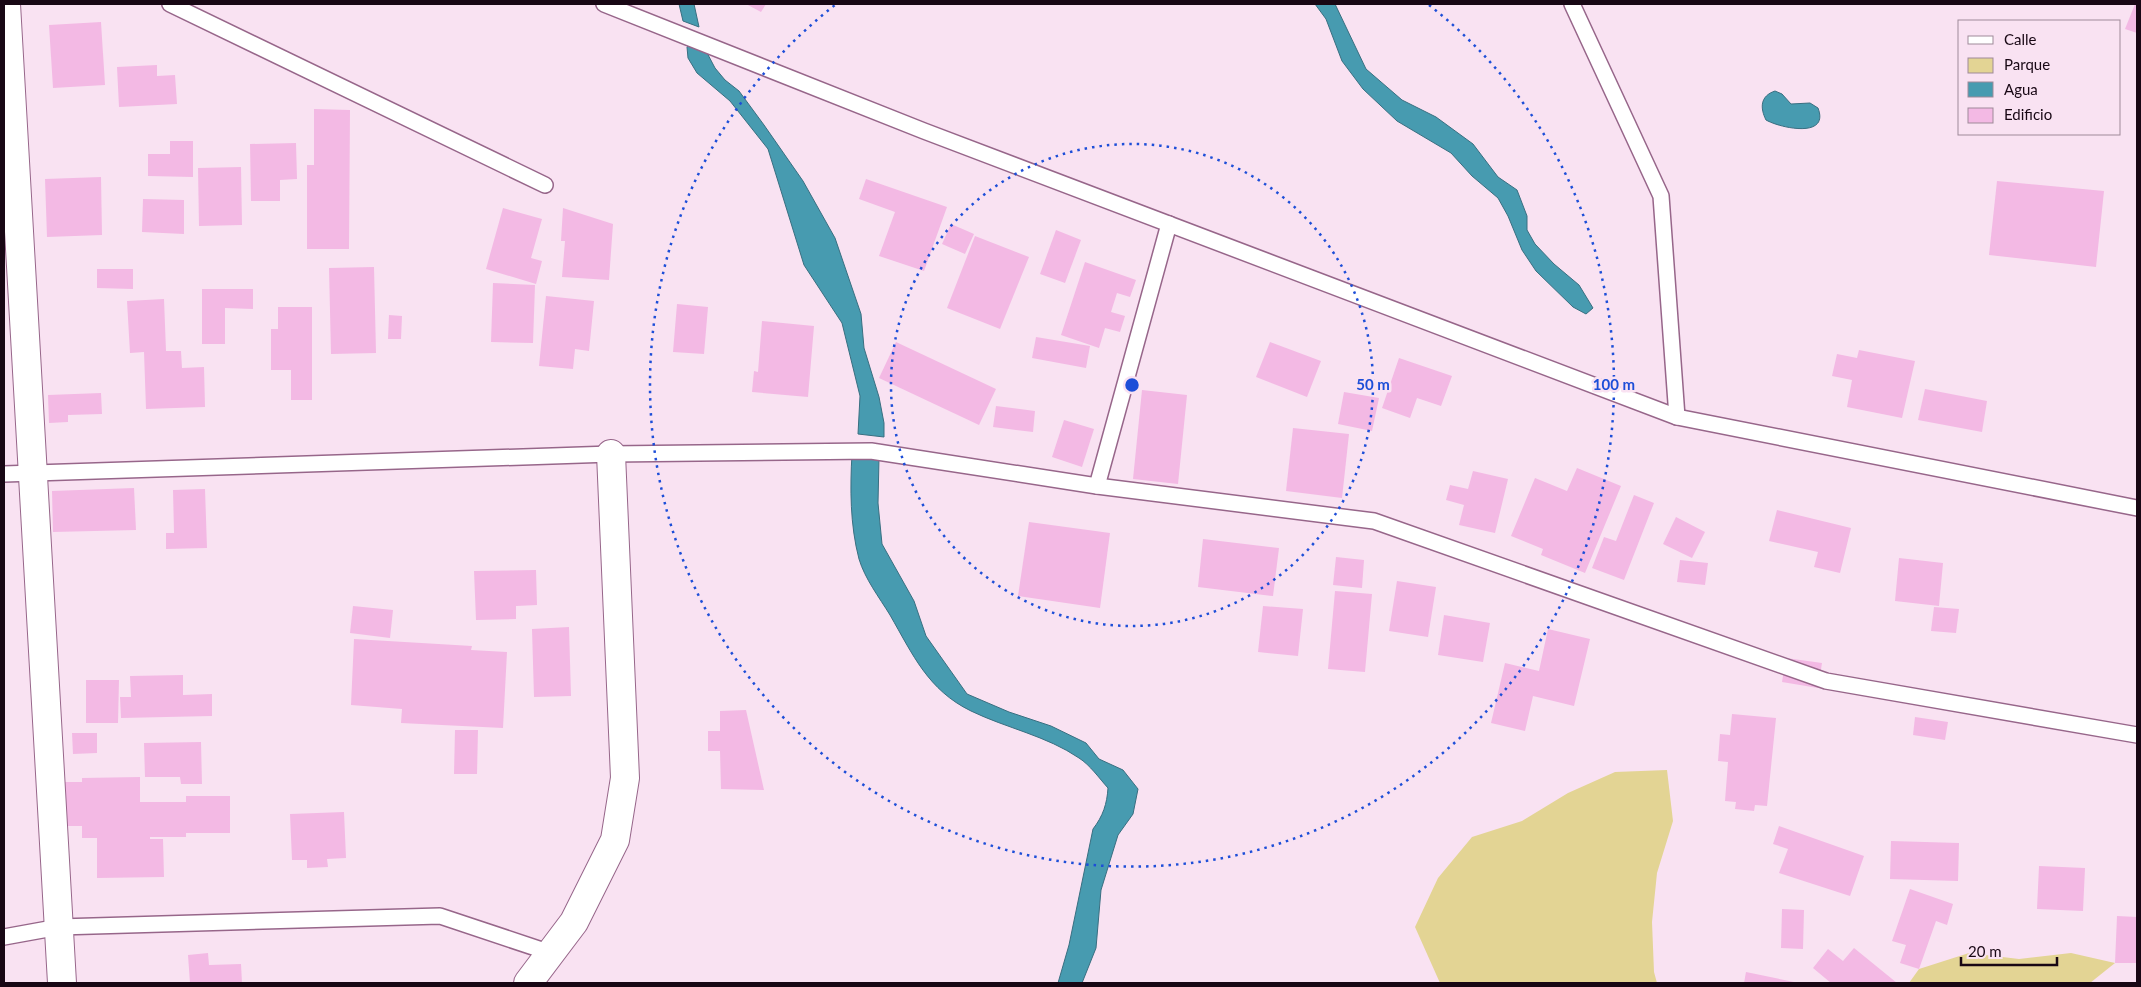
<svg xmlns="http://www.w3.org/2000/svg" width="2141" height="987" font-family="Lato,sans-serif">
  <rect width="100%" height="100%" fill="#f9e2f2"/>
  <!-- green -->
  <g fill="#e3d494">
    <path d="M1667,770L1673,821L1657,873L1652,922L1654,972L1657,983H1440L1415,927L1438,878L1472,837L1522,821L1568,793L1615,772Z"/>
    <path d="M1969,953L2019,959L2071,953L2115,963L2090,983H1909L1919,969Z"/>
  </g>
  <!-- water -->
  <g fill="#479bb0" stroke="#396f81">
    <path d="M679,4H694L699,27L683,21Z"/>
    <path d="M1315,4H1335L1366,69L1402,100L1436,117L1473,144L1498,177L1517,190L1527,216V230L1535,244L1554,264L1579,285L1593,308L1586,314L1573,307L1536,271L1522,250L1508,216L1498,198L1472,176L1451,153L1397,121L1363,89L1342,61L1326,19Z"/>
    <path d="M690,44L705,49L715,68L725,80L739,91L764,125L803,181L835,238L861,314L864,348L879,397L884,423V437L858,434L860,396L842,323L804,265L768,149L730,101L697,73L688,58L687,47Z"/>
    <path d="M1775,91L1782,94L1791,104L1810,103L1818,108C1830,139 1780,128 1766,120C1760,108 1760,96 1775,91Z"/>
    <path d="M852,454L879,458L878,503L882,544L914,601L926,636L967,694L1009,712L1051,726L1086,743L1099,759L1123,770L1138,789L1133,814L1118,835L1101,890L1096,948L1082,983H1058L1069,945L1093,829C1103,816 1107,804 1108,788C1099,778 1090,765 1079,758C1047,736 1006,728 971,711C928,690 913,655 890,615C879,597 865,579 859,559C850,525 850,488 852,454Z"/>
  </g>
  <!-- building -->
  <g fill="#f3b9e4">
    <path d="M746,4H766L761,12Z"/>
    <path d="M2135,4H2137V33L2125,29Z"/>
    <path d="M101,22L105,85L53,88L49,25Z"/>
    <path d="M157,65V76L175,75L177,104L119,107L117,67Z"/>
    <path d="M314,109L350,110L349,249H307V165H314Z"/>
    <path d="M170,141H193V177L148,176V154H170Z"/>
    <path d="M296,143L297,179L280,180V201H251L250,144Z"/>
    <path d="M241,167L242,225L199,226L198,168Z"/>
    <path d="M101,177L102,235L47,237L45,179Z"/>
    <path d="M866,179L947,207L924,271L879,256L895,212L859,199Z"/>
    <path d="M1997,181L2104,191L2096,267L1989,255Z"/>
    <path d="M143,199L184,200V234L142,232Z"/>
    <path d="M503,208L542,219L531,258L542,261L536,284L486,269Z"/>
    <path d="M563,208L613,224L609,280L562,277L565,241H561Z"/>
    <path d="M951,224L974,234L965,254L942,244Z"/>
    <path d="M1056,230L1081,240L1065,283L1040,274Z"/>
    <path d="M975,236L1029,257L1000,329L947,308Z"/>
    <path d="M1085,262L1136,280L1130,297L1117,293L1111,312L1125,316L1120,332L1105,328L1099,348L1061,335Z"/>
    <path d="M374,267L376,353L331,354L329,268Z"/>
    <path d="M97,269H133V289L97,288Z"/>
    <path d="M493,283L535,285L533,343L491,342Z"/>
    <path d="M202,289H253V309L225,308V344H202Z"/>
    <path d="M546,296L594,301L589,351L575,349L573,369L539,366Z"/>
    <path d="M164,299L166,351H181L182,368L204,367L205,407L146,409L144,352L130,353L127,301Z"/>
    <path d="M677,304L708,307L704,354L673,352Z"/>
    <path d="M278,307H312V400H291V370H271V329H278Z"/>
    <path d="M389,315L402,316L401,339H388Z"/>
    <path d="M762,321L814,326L808,397L752,392L754,371L758,372Z"/>
    <path d="M1036,337L1090,346L1086,368L1032,358Z"/>
    <path d="M896,342L996,389L979,425L879,378Z"/>
    <path d="M1270,342L1321,361L1307,397L1256,377Z"/>
    <path d="M1859,350L1915,361L1902,418L1847,407L1852,380L1832,376L1837,354L1857,358Z"/>
    <path d="M1399,358L1452,376L1441,406L1417,398L1410,418L1382,408Z"/>
    <path d="M1925,389L1987,401L1982,432L1918,420Z"/>
    <path d="M1142,390L1187,395L1178,484L1133,479Z"/>
    <path d="M1344,392L1379,398L1372,431L1338,424Z"/>
    <path d="M101,393L102,414L68,415V422L49,423L48,395Z"/>
    <path d="M996,406L1035,411L1033,432L993,427Z"/>
    <path d="M1064,420L1094,429L1082,467L1052,457Z"/>
    <path d="M1293,428L1349,434L1342,498L1286,491Z"/>
    <path d="M1577,468L1621,486L1585,573L1541,555L1543,549L1511,536L1535,478L1567,491Z"/>
    <path d="M1473,471L1508,479L1495,533L1459,525L1464,505L1446,500L1450,485L1468,489Z"/>
    <path d="M134,488L136,530L53,532L52,491Z"/>
    <path d="M205,489L207,548L166,549V533H174L173,490Z"/>
    <path d="M1634,495L1654,503L1624,580L1592,568L1604,537L1616,541Z"/>
    <path d="M1777,510L1851,528L1840,573L1814,567L1818,552L1769,541Z"/>
    <path d="M1676,517L1705,532L1692,558L1663,544Z"/>
    <path d="M1029,522L1110,533L1100,608L1018,596Z"/>
    <path d="M1203,539L1279,548L1273,596L1198,587Z"/>
    <path d="M1336,557L1364,560L1362,588L1333,585Z"/>
    <path d="M1899,558L1943,563L1939,606L1895,601Z"/>
    <path d="M1680,560L1708,563L1705,585L1677,582Z"/>
    <path d="M536,570L537,605L516,606V619L476,620L474,571Z"/>
    <path d="M1397,581L1436,587L1428,637L1389,631Z"/>
    <path d="M1335,591L1372,594L1365,672L1328,669Z"/>
    <path d="M353,606L393,610L390,638L350,633Z"/>
    <path d="M1263,606L1303,609L1298,656L1258,652Z"/>
    <path d="M1934,607L1959,609L1956,633L1931,631Z"/>
    <path d="M1444,615L1490,623L1483,662L1438,655Z"/>
    <path d="M569,627L571,696L534,697L532,629Z"/>
    <path d="M1548,629L1590,639L1574,706L1533,696L1525,731L1491,723L1505,663L1539,671Z"/>
    <path d="M354,639L472,646L471,650L507,652L503,728L401,723L402,709L351,705Z"/>
    <path d="M1786,658L1822,663L1818,688L1782,682Z"/>
    <path d="M183,675V695L212,694V716L121,718L120,697H131L130,676Z"/>
    <path d="M86,680H119L118,723H86Z"/>
    <path d="M746,710L764,790L721,789L720,751H708V731H720V711Z"/>
    <path d="M1732,714L1776,718L1767,806L1755,805L1754,811L1735,809L1736,802L1725,801L1728,762L1718,761L1720,734L1730,735Z"/>
    <path d="M1915,717L1948,722L1945,740L1913,735Z"/>
    <path d="M455,730H478L477,774H454Z"/>
    <path d="M72,733H97V753L73,754Z"/>
    <path d="M201,742L202,784H181L180,777H145L144,743Z"/>
    <path d="M140,777V802H186V796H230V833H186V837H150V839H163L164,877L97,878V838H82V826H65V782H82V778Z"/>
    <path d="M344,812L346,858L327,859L328,867L307,868V860H292L290,814Z"/>
    <path d="M1779,826L1864,856L1850,896L1779,873L1788,849L1773,844Z"/>
    <path d="M1891,841L1959,843L1958,881L1890,879Z"/>
    <path d="M2039,866L2085,868L2083,911L2037,909Z"/>
    <path d="M1910,889L1953,904L1947,925L1936,921L1919,969L1900,963L1906,945L1892,941Z"/>
    <path d="M1782,909L1804,910L1803,949L1781,948Z"/>
    <path d="M2117,916L2137,917V963H2115Z"/>
    <path d="M1854,948L1897,983H1831L1813,968L1828,949L1843,961Z"/>
    <path d="M208,953L209,965L241,964L242,983H190L188,955Z"/>
    <path d="M1746,972L1794,982V983H1744Z"/>
  </g>
  <g fill="none" stroke-linecap="round" stroke-linejoin="round">
    <defs>
      <g id="lane">
        <path d="M170,4L545,185"/>
        <path d="M604,4L924,131L1677,417L2137,508"/>
        <path d="M1572,4L1661,196L1677,417"/>
        <path d="M4,474L611,454L871,451L1097,486L1374,521L1826,681L2137,735"/>
        <path d="M1097,486L1169,224"/>
        <path d="M4,937L59,927L440,916L551,953"/>
      </g>
      <path id="street" d="M528,983L574,922L615,840L625,778L611,454"/>
      <path id="secondary" d="M6,4L62,983"/>
    </defs>
    <!-- lane casing -->
    <use href="#lane" stroke="#97668a" stroke-width="18"/>
    <!-- street casing -->
    <use href="#street" stroke="#97668a" stroke-width="30"/>
    <!-- secondary casing -->
    <use href="#secondary" stroke="#97668a" stroke-width="30"/>
    <!-- lane -->
    <use href="#lane" stroke="#fff" stroke-width="15"/>
    <!-- street -->
    <use href="#street" stroke="#fff" stroke-width="28"/>
    <!-- secondary -->
    <use href="#secondary" stroke="#fff" stroke-width="28"/>
  </g>
  <!-- distance rings -->
  <g fill="none" stroke="#1d4ed8" stroke-width="2.5" stroke-dasharray="2.5 5">
    <circle cx="1132" cy="385" r="241"/>
    <path d="M1429 5A482 482 0 1 1 835 5"/>
  </g>
  <circle cx="1132" cy="385" r="8" fill="#1d4ed8" stroke="#f9e2f2" stroke-width="2.5"/>
  <g font-size="15" text-anchor="middle" font-weight="bold" fill="#1d4ed8" stroke="#f9e2f2" stroke-width="5" stroke-linejoin="round" paint-order="stroke">
    <text x="1373" y="390">50 m</text>
    <text x="1614" y="390">100 m</text>
  </g>
  <!-- border -->
  <rect width="2141" height="987" fill="none" stroke="#180714" stroke-width="10"/>
  <!-- legend -->
  <rect x="1958" y="20" width="162" height="115" fill="#f9e2f2" stroke="#9f8a99"/>
  <rect x="1968" y="36" width="25" height="8" fill="#ffffff" stroke="#9f8a99"/>
  <text x="2004" y="45" font-size="15" fill="#180714">Calle</text>
  <rect x="1968" y="58" width="25" height="15" fill="#e3d494" stroke="#9f8a99"/>
  <text x="2004" y="70" font-size="15" fill="#180714">Parque</text>
  <rect x="1968" y="82" width="25" height="15" fill="#479bb0" stroke="#9f8a99"/>
  <text x="2004" y="95" font-size="15" fill="#180714">Agua</text>
  <rect x="1968" y="108" width="25" height="15" fill="#f3b9e4" stroke="#9f8a99"/>
  <text x="2004" y="120" font-size="15" fill="#180714">Edificio</text>
  <!-- scale -->
  <path d="M1961 957v8h96v-8" fill="none" stroke="#180714" stroke-width="2.5"/>
  <text x="1968" y="957" font-size="15" fill="#180714" stroke="#f9e2f2" stroke-width="4" paint-order="stroke">20 m</text>
</svg>
